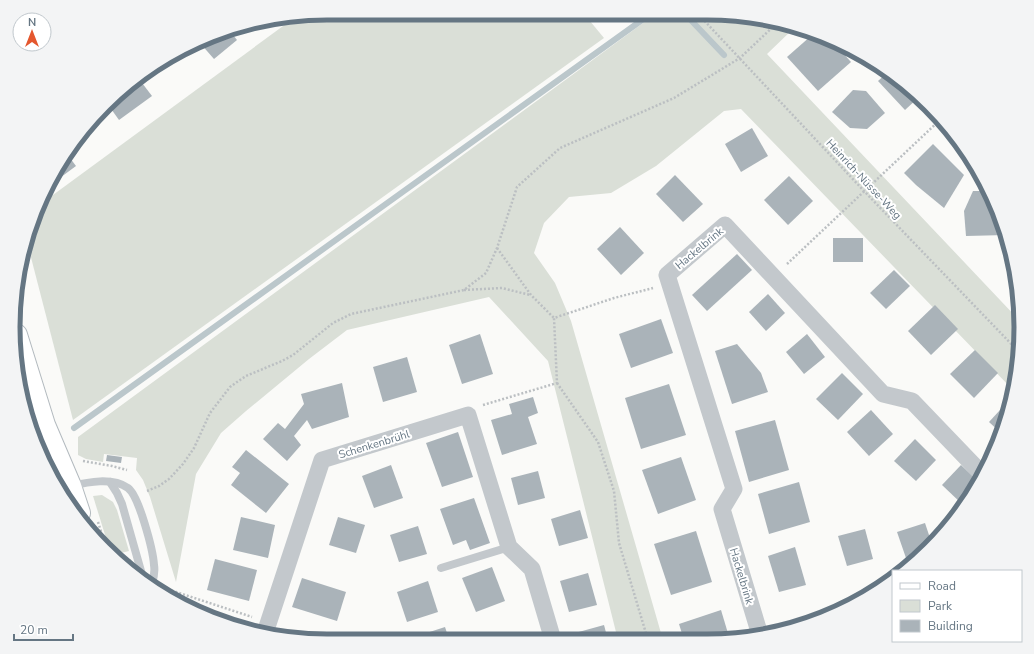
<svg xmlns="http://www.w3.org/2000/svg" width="1034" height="654" font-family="'Nunito Sans',sans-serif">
  <rect width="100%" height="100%" fill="#fafaf8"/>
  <!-- green -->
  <g fill="#dadfd7">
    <path d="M327,13L585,15L604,38L73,420L27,242L30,226L42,203L294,18Z"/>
    <path d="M654,15L748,16L793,29L767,54L1020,321L1018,368L1013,390L741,109L724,111L656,166L611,193L569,197L544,223L534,253L555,283L571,321L663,640H618L548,361L489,297L347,330L309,359L246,411L221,433L196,474L176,582L150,497L143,480L136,470L137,458L104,454L103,462L86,459L78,455V437Z"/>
    <path d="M102,495L113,502L117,510L129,551L113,555L110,551L93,496Z"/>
    <path d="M131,559L134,572L120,563Z"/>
  </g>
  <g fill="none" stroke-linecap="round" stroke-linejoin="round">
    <!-- stream -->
    <g stroke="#bbc7cb" stroke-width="6">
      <path d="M686,15L724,55"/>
      <path d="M74,428L649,15"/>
    </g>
  </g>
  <!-- building -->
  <g fill="#aab3b9">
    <path d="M228,29L237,40L214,59L200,43Z"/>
    <path d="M812,35L832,41L851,62L818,91L787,57Z"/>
    <path d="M887,73L914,91L919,97L905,110L878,81Z"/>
    <path d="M139,79L152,96L119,120L109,106Z"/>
    <path d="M853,90L866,91L885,113L867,129L850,128L832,112Z"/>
    <path d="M752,128L768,156L741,172L725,144Z"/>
    <path d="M933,144L964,175L944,208L916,185L904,173Z"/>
    <path d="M72,146L77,153L70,158L76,166L53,183Z"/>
    <path d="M675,175L703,204L683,222L656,194Z"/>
    <path d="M789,176L813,201L788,225L764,200Z"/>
    <path d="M973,191H990L1006,235L966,236L964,211Z"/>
    <path d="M620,227L644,253L621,275L597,249Z"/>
    <rect x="833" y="238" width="30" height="24"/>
    <path d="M737,254L752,270L707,311L692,295Z"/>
    <path d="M894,270L910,286L886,309L870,293Z"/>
    <path d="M768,294L785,313L766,331L749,312Z"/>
    <path d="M935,305L958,329L931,355L908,331Z"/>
    <path d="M661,319L673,353L631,368L619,334Z"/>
    <path d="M480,334L493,374L462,384L449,345Z"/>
    <path d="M807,334L825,357L804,374L786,352Z"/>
    <path d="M737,344L761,373L768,392L732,404L715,351Z"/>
    <path d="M975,350L998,373L974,398L950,374Z"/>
    <path d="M407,357L417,392L383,402L373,367Z"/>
    <path d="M842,373L863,394L838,420L816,399Z"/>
    <path d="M342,383L349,417L312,429L307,420L294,436L301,445L287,461L263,439L278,423L285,429L304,404L301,394Z"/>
    <path d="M669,384L686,435L641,449L625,398Z"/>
    <path d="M533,397L538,413L528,417L537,444L502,455L491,420L512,414L509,404Z"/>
    <path d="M1011,398L1004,428L1002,434L989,422Z"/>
    <path d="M871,410L893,434L869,456L847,432Z"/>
    <path d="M775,420L789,470L749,482L735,431Z"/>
    <path d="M458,432L473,477L442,487L426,443Z"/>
    <path d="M915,439L936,460L916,481L894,461Z"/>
    <path d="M246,450L289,484L266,513L231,485L240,473L232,467Z"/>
    <path d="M107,455L122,457L121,463L106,461Z"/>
    <path d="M681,457L696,500L658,514L642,470Z"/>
    <path d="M391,465L403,498L374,508L362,476Z"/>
    <path d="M961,465L980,483L973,492L962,504L942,485Z"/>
    <path d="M538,471L545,498L518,505L511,478Z"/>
    <path d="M799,482L810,522L769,534L758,494Z"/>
    <path d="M474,498L490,543L470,550L466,540L453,545L440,509Z"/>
    <path d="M580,510L588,538L559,546L551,519Z"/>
    <path d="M241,517L275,525L268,558L233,550Z"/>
    <path d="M338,517L365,525L356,553L329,545Z"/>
    <path d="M925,523L932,544L924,552L906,558L897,532Z"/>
    <path d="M418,526L427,554L399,562L390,535Z"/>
    <path d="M865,529L873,559L847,566L838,536Z"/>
    <path d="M696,531L712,582L671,595L654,544Z"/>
    <path d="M795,547L806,585L779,592L768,556Z"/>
    <path d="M215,559L257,570L249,601L207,590Z"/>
    <path d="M492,567L505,601L476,612L462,578Z"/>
    <path d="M588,573L597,605L569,612L560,581Z"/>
    <path d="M302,578L346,592L337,621L292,607Z"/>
    <path d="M428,581L438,612L407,622L397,592Z"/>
    <path d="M859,600L850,606L849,603Z"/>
    <path d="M721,610L730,640H684L679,624Z"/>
    <path d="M604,625L608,640H577L575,633Z"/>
    <path d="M445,627L449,639H408Z"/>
    <path d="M535,636L536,639H524Z"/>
  </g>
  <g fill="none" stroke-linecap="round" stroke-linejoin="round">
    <defs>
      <path id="secondary" d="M16,335L44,425L70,486L79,513"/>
    </defs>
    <!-- secondary casing -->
    <use href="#secondary" stroke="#b3babf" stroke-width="24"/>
    <!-- path -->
    <g stroke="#bbbfc2" stroke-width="2.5" stroke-dasharray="2 2" stroke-linecap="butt">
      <path d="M699,15L864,191L1019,352"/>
      <path d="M497,248L531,295L554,318"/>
      <path d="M787,264L941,119"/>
      <path d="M464,290L502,288L530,295"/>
      <path d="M557,383L598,442L614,491L619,543L648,640"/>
      <path d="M483,405L557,383L554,318L614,298L653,288"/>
      <path d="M83,461L112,466L127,470"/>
      <path d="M147,491L159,486L169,479L183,464L194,448L210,413L230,387L237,382L246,376L282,361L293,355L333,323L351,314L464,290L486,273L497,248L517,187L560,148L674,98L740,58L776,24"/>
      <path d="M98,522L105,544"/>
      <path d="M117,559L124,557"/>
      <path d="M164,588L252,617"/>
    </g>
    <!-- service -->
    <g stroke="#c3c8cc" stroke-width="8">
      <path d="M110,482L117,493L122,504L143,578"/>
      <path d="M71,486C88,482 112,477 128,488C139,496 153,550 154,565C155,571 154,577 152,583"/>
      <path d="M441,568L509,547"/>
    </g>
    <!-- minor -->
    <g stroke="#c3c8cc" stroke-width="17">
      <path d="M265,633L322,460L468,415L509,547L532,569L553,640"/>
      <path d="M760,635L722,509L734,489L667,275L725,225L883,394L912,401L983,475"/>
    </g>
    <!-- secondary -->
    <use href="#secondary" stroke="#fff" stroke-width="22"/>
  </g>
  <g text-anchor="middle" stroke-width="4" stroke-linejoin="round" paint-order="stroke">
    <!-- street labels -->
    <g font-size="11" fill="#657683" stroke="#fff">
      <text transform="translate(864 179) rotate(47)" y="4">Heinrich-Nüsse-Weg</text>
      <text transform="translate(699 248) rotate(-40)" y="4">Hackelbrink</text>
      <text transform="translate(374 444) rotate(-17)" y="4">Schenkenbrühl</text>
      <text transform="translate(742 576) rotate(73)" y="4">Hackelbrink</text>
    </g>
  </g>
  <!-- crop -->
  <path d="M0 0H1034V654H0ZM327 20H707A307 307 0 0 1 1014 327V327A307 307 0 0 1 707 634H327A307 307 0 0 1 20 327V327A307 307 0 0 1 327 20Z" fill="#f3f4f5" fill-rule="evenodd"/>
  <path fill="none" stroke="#657683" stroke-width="5" d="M327 20H707A307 307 0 0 1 1014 327V327A307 307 0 0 1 707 634H327A307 307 0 0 1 20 327V327A307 307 0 0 1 327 20Z"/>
  <!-- legend -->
  <rect x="892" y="570" width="130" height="72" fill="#ffffff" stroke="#c1c8cd"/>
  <rect x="900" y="583" width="20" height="6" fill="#ffffff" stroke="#c1c8cd"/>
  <text x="928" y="590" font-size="12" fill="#657683">Road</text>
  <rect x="900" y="600" width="20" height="12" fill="#dadfd7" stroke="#c1c8cd"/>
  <text x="928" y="610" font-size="12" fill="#657683">Park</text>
  <rect x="900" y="620" width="20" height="12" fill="#aab3b9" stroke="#c1c8cd"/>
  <text x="928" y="630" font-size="12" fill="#657683">Building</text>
  <!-- north arrow -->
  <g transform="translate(32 32)"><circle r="19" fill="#ffffff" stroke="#c1c8cd"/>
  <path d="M0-3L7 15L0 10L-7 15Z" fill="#e4572e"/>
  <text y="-6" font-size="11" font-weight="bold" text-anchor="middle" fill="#657683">N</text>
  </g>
  <!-- scale -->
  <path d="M14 634v6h59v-6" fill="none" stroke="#657683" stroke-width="2"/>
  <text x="20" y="634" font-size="12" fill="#657683" stroke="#ffffff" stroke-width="3" paint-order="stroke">20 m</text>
</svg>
